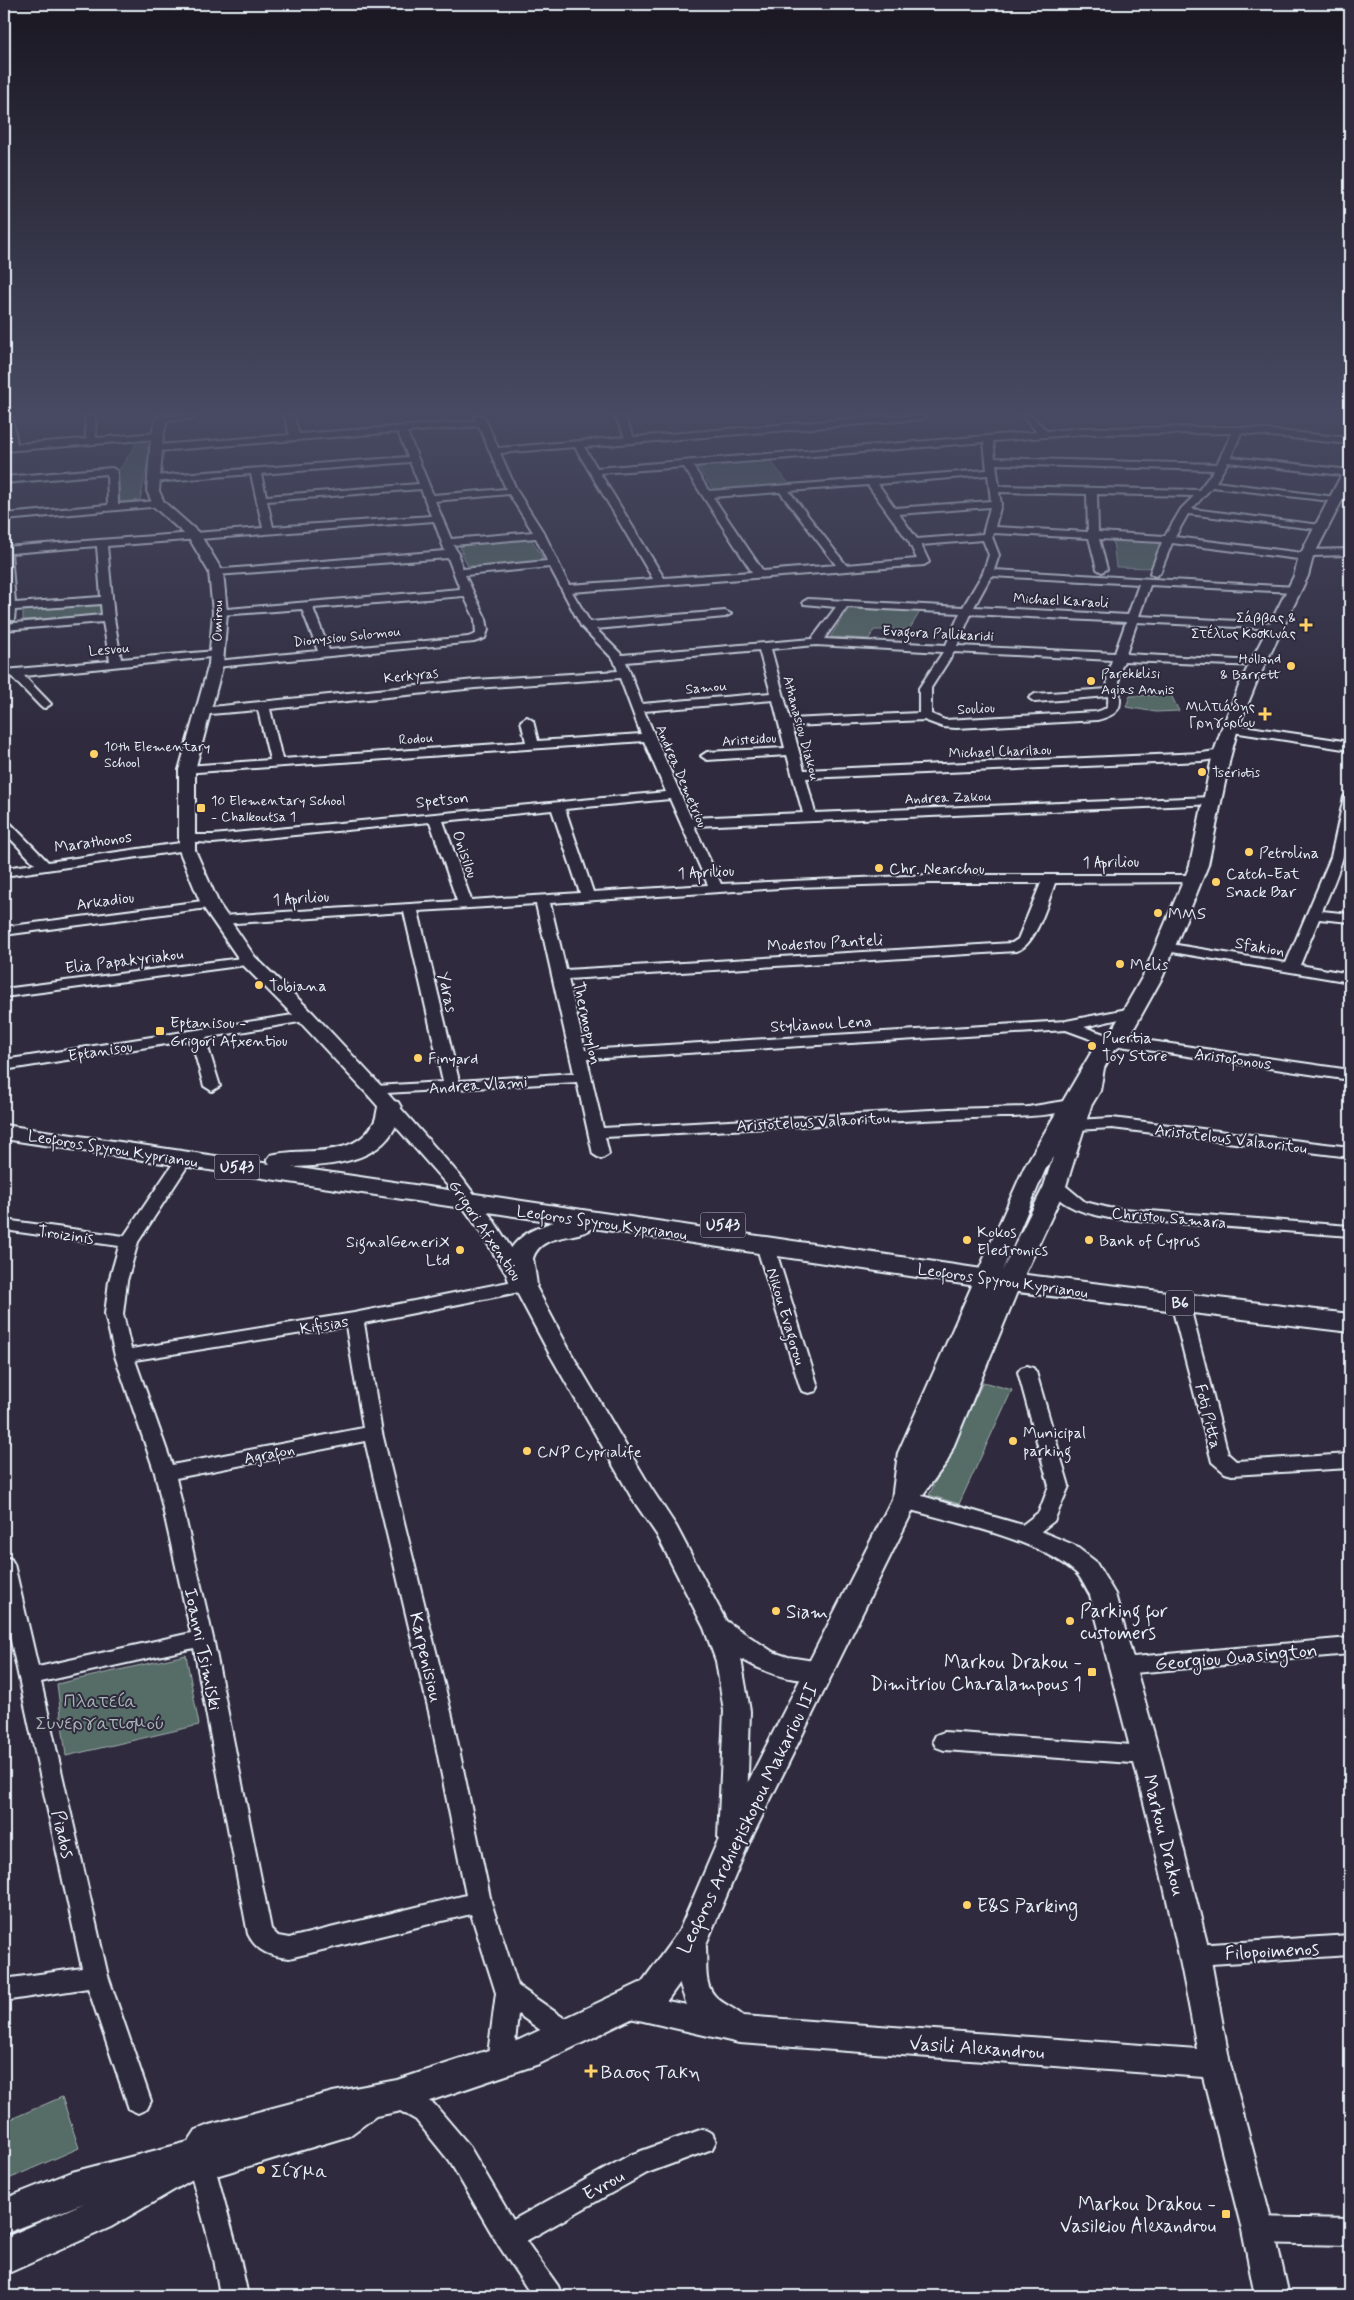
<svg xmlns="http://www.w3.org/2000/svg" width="1354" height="2300" font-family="Mynerve,sans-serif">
  <rect width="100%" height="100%" fill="#2f2a3d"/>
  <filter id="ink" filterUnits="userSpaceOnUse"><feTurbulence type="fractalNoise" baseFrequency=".02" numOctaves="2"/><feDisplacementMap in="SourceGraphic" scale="10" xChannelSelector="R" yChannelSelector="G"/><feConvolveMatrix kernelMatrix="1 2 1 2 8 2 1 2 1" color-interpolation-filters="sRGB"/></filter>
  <g filter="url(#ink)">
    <!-- green -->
    <g fill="#576c66" stroke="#a0aeaf">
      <path d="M142,440L146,441L149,455L140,500L120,502L118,472L136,444L130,441Z"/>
      <path d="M769,459L790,485L715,492L696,465Z"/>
      <path d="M526,539L532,540L543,559C526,568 486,569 467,565L460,547L466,544Z"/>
      <path d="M1116,540L1154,541L1162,544L1155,568L1116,567L1113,541Z"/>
      <path d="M100,603L102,615L23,620V610Z"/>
      <path d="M849,608H858L921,610L909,630H874L869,639L830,637Z"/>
      <path d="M1171,695L1179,711L1156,712L1126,707L1130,696Z"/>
      <path d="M983,1382L1012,1390L959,1504L929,1495Z"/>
      <path d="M186,1655L199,1725L66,1756L57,1684Z"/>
      <path d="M62,2097L79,2148L4,2181V2122Z"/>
    </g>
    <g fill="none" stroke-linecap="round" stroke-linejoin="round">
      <defs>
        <g id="minor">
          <path d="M4,416H12L17,444L86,439L85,416H95L96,438L157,433L162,436L157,439L4,451V445H8Z"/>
          <path d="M284,416H294L299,434L476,421L475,416H484L498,448L625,437L615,416H624L634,437L884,416H926L922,419L584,447L597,468L1037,432L1022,416H1032L1047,431L1084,428L1238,427L1350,438V444L1241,433L1231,457L1350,470V476L1228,462L1216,482L1335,497L1339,498V502L1212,487L1192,509L1321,525L1325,526V530L1188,514L1175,537L1303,553L1308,550L1350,549V555L1311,556L1310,559L1306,560L1172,543L1160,573L1155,576L1150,573L1162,542L1099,539L1107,569L1102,572L1097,569L1089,538L993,533L992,537L999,555L994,570L1297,587L1298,589L1293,592L1150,585L1139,616L1277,623L1283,626L1277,629L1137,622L1126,654L1256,661L1260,662V666L1124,661C1122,666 1119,671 1119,677C1118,702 1129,712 1097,720L956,728L943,727L924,720L792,726L804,770L1202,753L1222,750L1228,754L1226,757L1202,761L806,778L815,813L1211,797L1216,798L1217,801L1216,804L694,826L721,884L930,875H1193L1200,879L1198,882L1055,883C1048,901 1036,946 1016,951L568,979L585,1050L1066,1021L1132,1008L1137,1009L1139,1012L1137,1015L1084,1027L1107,1035L1110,1039L1116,1036L1350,1070V1080L1113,1045L1111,1049H1101L1096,1041L1066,1030L587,1059L603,1128L949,1109L1028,1107L1070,1100L1078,1105C1070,1116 1015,1117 1001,1117C869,1121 737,1130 605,1137L609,1154L601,1159L593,1154L577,1082L369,1094L367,1091L369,1088L375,1086L443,1082L404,912L221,924L214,920L221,916L457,901L430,822L213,843L182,841L180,838L182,835H213L666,792L644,741L183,773L181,770L187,766L270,760L258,710L198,715L196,712L202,708L475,680L618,671L614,660L581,626L550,567L465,575L486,619L488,630L485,638L474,642L216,667L210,664L216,661L318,651L302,609L220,615L216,614V610L460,589L448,558L216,575L212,574V570L445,551L434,521L107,546L114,618L121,659L216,651L220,652V656L24,676L51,704L45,708L41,707L12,677H4V670L110,661L103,622L4,630V624L102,615L101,604L15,610L14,620H6L4,605V547L263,528L251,474L153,482L148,479L153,476L408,457L398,432L157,451L152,448L157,445L290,435ZM479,426L506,489L433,495L407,432ZM1232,433L1217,464L995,458L993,441L1084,434ZM984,442L987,470L709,491L693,466ZM575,447L653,579L569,585L545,535L517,491L500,453ZM410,462L419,484L266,496L261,474ZM996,464L1214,470L1199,490L999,486ZM684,467L752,572L664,578L600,473ZM988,475L991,501L895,508L878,484ZM868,485L909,542L917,559L846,565L789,491ZM421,489L431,516L273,527L267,501ZM780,492L836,565L763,571L713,497ZM999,492L1087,494L1088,532L995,527L1001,504ZM509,494L533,532L451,539L435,501ZM1097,494L1194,496L1181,509L1165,536L1098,532ZM990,507L983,534L917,539L899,514ZM536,538L547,561L463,569L458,556L459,554L453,545ZM983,540L989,555L983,573L963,607L808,599L803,602L804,604L836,607L812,639L622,655L596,629L725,617L731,614L725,611L590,622L572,592L924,565L929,562L921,545ZM97,546L101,597L15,603L11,553ZM991,576L1139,584L1128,615L974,607ZM464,596L475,619L476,634L468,637L329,650L313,608ZM847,607L960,613L946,645L824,639ZM971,614L1126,622L1115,653L957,646ZM816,645L943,652L919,688V713L790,719L771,649ZM759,650L771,693L642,704L626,662ZM954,652L1112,660L1107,675L1108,689L1035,694L1029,698L1035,702L1108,696C1109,707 1107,709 1096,712L945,720L931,714V688ZM620,678L641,734L538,741L533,721L527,717L521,721L526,742L282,759L270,709L475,688ZM773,700L785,748L707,752L701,756L707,760L787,755L803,813L691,818L644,711ZM670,799L708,885L593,892L565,809ZM552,810L580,893L471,900L443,821ZM930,883H1041L1018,939L1012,943L566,970L550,903L795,887ZM536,904L574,1073L459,1081L418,911Z"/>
          <path d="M112,468L117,471L118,504L158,501L162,502V506L4,520V514L108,505L107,474L4,483V477Z"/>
          <path d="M1230,724L1350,742V750L1226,731L1224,728L1226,725Z"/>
          <path d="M1350,793C1353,840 1340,869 1322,911L1350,914V922L1319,919L1300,965L1350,974V982L1160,950L1158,947L1165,943L1286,963L1331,857L1344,797Z"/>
          <path d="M4,821L9,822L48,862L187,842L194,846L187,850L4,876V868L35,864L4,832Z"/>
          <path d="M210,900L217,904L215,907L4,935V927Z"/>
          <path d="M249,957L256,961L254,964L4,997V989Z"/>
          <path d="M306,1013L313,1017L311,1020L205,1038L220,1086L212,1091L204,1086L191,1040L4,1070V1060Z"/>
          <path d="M1112,1118L1350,1147V1157L1112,1128L1075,1130L1067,1125L1075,1120Z"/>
          <path d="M184,1154L192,1159L138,1242L127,1281L123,1314L131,1349L354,1313L524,1279L530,1281L533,1285L530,1289L524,1291L364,1323L382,1433L452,1716L491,1902L518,1986L578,2028L581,2036L578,2044L569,2047L560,2044L518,2014L513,2062L509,2070L500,2073L491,2070L487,2062L496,1993L471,1914L289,1958C270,1956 257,1952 248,1934L194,1648L41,1682L108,1976L151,2101L147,2109L138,2113L129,2109L88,1988L4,2001V1979L82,1968L4,1609V1557L11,1559L14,1564L38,1667L191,1633L155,1473L115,1356L105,1314L109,1281L119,1246L4,1230V1220L124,1236L178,1156ZM346,1326L363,1428L172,1465L135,1360ZM365,1441L430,1716L466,1895L289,1938L278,1936L271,1929L213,1638L176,1478Z"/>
          <path d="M1055,1181L1061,1182L1085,1202L1109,1208L1350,1226V1236L1109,1218C1085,1213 1062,1208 1047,1186L1049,1182Z"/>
          <path d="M765,1240L771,1241L774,1245L818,1387L816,1391L809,1393L802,1391L800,1387L756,1245L759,1241Z"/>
          <path d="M1180,1297L1186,1299L1189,1303L1228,1454L1236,1461L1350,1454V1468L1232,1475L1225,1473L1212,1462L1171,1303L1174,1299Z"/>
          <path d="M1027,1366L1033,1368L1036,1372L1069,1486L1054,1521L1031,1539L1024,1541L1017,1539L1014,1534L1017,1529L1039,1512L1049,1486L1018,1372L1021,1368Z"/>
          <path d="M1350,1638V1654L1122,1674L1115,1672L1111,1666L1115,1660L1122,1658Z"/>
          <path d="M944,1732L1146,1746L1154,1749L1157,1755L1154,1761L1146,1764L944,1750L936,1747L933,1741L936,1735Z"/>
          <path d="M1350,1935V1955L1195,1965L1187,1962L1183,1955L1187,1948L1195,1945Z"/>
          <path d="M397,2084L434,2104L468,2144L513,2220L630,2155L703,2129L712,2133L716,2141L712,2149L647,2173L526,2241L558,2286L562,2296H532L499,2246L450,2162L416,2120L388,2104L384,2096L388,2088Z"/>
          <path d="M199,2144L208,2147L212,2156L240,2259L248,2296H220L214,2259L186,2156L190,2147Z"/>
          <path d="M1258,2217L1350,2219V2245L1258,2243L1249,2239L1245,2230L1249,2221Z"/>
        </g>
        <g id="tertiary">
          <path d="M196,416L191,419L167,421L163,436L159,491L164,502L199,533L223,572L227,612L223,664L195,770V850L219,904L255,957L313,1013L382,1087L462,1178L492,1218L535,1285L571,1353L651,1488L676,1526L726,1621L773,1652L788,1657L827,1663L831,1670L827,1677C800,1686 765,1673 741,1659L750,1711L746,1838L742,1846L732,1850L722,1846L718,1838L724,1711L716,1661L704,1628L657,1535L633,1500L549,1353L513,1285L476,1225L448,1186L368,1095L299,1021L243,965L201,904L179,850V770L209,664L213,612L209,572L189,538L154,507L147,491L151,436L157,416Z"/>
          <path d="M905,1491L1033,1528L1074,1545L1095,1561L1115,1594L1160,1755L1210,1955L1230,2064L1274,2230L1289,2296H1255L1242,2230L1203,2077L739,2043L617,2015L613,2006L617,1997L628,1993L687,2005C678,1981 670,1956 682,1932L692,1928L702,1932C712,1951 699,1979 715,1996C722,2004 735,2008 743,2016L1197,2049C1170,1895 1130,1745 1090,1595C1085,1587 1081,1577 1075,1572C1036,1538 948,1521 896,1506L893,1500L896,1494Z"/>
        </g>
        <path id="secondary" d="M1350,468V485L1313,557L1308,576L1257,681L1238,728L1230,758L1208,865L1163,976L1127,1041L1123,1045L1114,1050L1104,1068L1100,1091L1091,1106L1066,1186L1021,1282L947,1462L916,1504L748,1845L704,1949L666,2002L539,2064L397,2112L376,2116L349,2136L336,2140L219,2175L203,2173L111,2227L4,2275V2238L84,2203L4,2234V2199L72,2172L188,2142L196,2130L209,2125L333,2092L397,2080L519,2040L642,1982L679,1931L716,1845L892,1499L898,1453L1024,1168L1095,1046L1099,1042L1108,1037L1143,976L1190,865L1212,758L1222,728L1241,681L1294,576L1299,557L1343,472ZM1053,1157L1044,1186L1002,1271L1046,1168Z"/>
        <path id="primary" d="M389,1100L398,1102L401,1107C394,1161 336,1166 292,1167L1009,1273L1350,1314V1332L1009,1291L593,1228C576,1240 542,1232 533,1258L537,1285L534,1291L524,1294L514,1291C491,1255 520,1231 554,1222L4,1139V1125L270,1164L267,1160L271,1155C303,1147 353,1160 373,1124C378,1117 376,1109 380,1102Z"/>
      </defs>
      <!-- minor casing -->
      <use href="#minor" stroke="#e8f1f8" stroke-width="4"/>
      <!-- tertiary casing -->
      <use href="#tertiary" stroke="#e8f1f8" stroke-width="4"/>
      <!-- secondary casing -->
      <use href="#secondary" stroke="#e8f1f8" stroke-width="4"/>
      <!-- primary casing -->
      <use href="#primary" stroke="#e8f1f8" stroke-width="4"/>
      <!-- minor -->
      <use href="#minor" fill="#2f2a3d" fill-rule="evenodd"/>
      <!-- tertiary -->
      <use href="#tertiary" fill="#2f2a3d" fill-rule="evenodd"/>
      <!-- secondary -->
      <use href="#secondary" fill="#2f2a3d" fill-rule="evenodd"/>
      <!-- primary -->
      <use href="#primary" fill="#2f2a3d" fill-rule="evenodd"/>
    </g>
  </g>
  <!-- sky -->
  <linearGradient id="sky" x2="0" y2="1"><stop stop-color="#1a1722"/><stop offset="0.56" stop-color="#474a62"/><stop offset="1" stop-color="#474a62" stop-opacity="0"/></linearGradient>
  <rect width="1354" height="738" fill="url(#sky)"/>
  <!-- markers -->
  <g fill="#ffd166" stroke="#2f2a3d" stroke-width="2">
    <path d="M1303.5 617.5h5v5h5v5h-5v5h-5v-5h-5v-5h5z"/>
    <circle cx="1291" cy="666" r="5"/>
    <circle cx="1091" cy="681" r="5"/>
    <path d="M1262.5 706.5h5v5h5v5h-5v5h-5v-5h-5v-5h5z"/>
    <circle cx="94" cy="754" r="5"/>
    <circle cx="1202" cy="772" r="5"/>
    <rect x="196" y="803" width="10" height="10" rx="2.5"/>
    <circle cx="1249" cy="852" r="5"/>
    <circle cx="879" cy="868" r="5"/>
    <circle cx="1216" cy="882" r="5"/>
    <circle cx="1158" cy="913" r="5"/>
    <circle cx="1120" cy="964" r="5"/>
    <circle cx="259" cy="985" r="5"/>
    <rect x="155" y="1026" width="10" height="10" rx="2.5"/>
    <circle cx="1092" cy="1046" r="5"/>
    <circle cx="418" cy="1058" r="5"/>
    <circle cx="967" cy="1240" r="5"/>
    <circle cx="1089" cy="1240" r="5"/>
    <circle cx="460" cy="1250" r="5"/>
    <circle cx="1013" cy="1441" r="5"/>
    <circle cx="527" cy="1451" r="5"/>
    <circle cx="776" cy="1611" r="5"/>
    <circle cx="1070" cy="1621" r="5"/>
    <rect x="1087" y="1667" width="10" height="10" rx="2.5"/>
    <circle cx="967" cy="1905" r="5"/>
    <path d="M588.5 2063.5h5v5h5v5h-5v5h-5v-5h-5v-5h5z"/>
    <circle cx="261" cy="2170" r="5"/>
    <rect x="1221" y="2209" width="10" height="10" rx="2.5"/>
  </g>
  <g text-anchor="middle" stroke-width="4" stroke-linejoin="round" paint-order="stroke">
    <!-- far-street labels -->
    <g font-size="14" fill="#e8f1f8" stroke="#2f2a3d">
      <text transform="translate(1061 600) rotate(3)" y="5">Michael Karaoli</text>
      <text transform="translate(217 621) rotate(-89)" y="5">Omirou</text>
      <text transform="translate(938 633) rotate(3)" y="5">Evagora Pallikaridi</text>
      <text transform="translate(347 636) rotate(-6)" y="5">Dionysiou Solomou</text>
      <text transform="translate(109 649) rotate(-5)" y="5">Lesvou</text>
      <text transform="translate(411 675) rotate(-6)" y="5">Kerkyras</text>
      <text transform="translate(706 687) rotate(-5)" y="5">Samou</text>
      <text transform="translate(976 708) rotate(-3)" y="5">Souliou</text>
      <text transform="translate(802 728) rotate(75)" y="5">Athanasiou Diakou</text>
      <text transform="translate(416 738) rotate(-4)" y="5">Rodou</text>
      <text transform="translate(749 739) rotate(-4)" y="5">Aristeidou</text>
      <text transform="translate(1000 751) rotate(-2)" y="5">Michael Charilaou</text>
      <text transform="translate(682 776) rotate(67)" y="5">Andrea Demetriou</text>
      <text transform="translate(948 797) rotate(-2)" y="5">Andrea Zakou</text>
    </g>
    <!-- far-poi labels -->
    <g font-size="14" fill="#e8f1f8" stroke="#2f2a3d" text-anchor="start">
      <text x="1296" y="622" text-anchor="end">Σάββας &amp;<tspan x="1296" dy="16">Στέλιος Κοσκινάς</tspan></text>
      <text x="1281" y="663" text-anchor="end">Holland<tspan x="1281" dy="16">&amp; Barrett</tspan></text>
      <text x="1101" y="678">Parekklisi<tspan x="1101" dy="16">Agias Annis</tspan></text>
      <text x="1255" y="711" text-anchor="end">Μιλτιάδης<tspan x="1255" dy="16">Γρηγορίου</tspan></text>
      <text x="104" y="751">10th Elementary<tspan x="104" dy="16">School</tspan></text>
      <text x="1212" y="777">Tseriotis</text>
      <text x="211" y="805">10 Elementary School<tspan x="211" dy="16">- Chalkoutsa 1</tspan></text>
    </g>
    <!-- shield labels -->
    <g fill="#2f2a3d" stroke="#b0b5c0" stroke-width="1">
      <rect x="214.5" y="1154.5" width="45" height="25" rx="4"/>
      <rect x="700.5" y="1212.5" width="45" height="25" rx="4"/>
      <rect x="1166" y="1290.5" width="28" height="25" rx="4"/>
    </g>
    <g font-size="15" font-weight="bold" fill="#e8f1f8">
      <text x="237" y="1172">U543</text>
      <text x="723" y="1230">U543</text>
      <text x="1180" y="1308">B6</text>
    </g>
    <!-- street labels -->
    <g font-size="16" fill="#e8f1f8" stroke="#2f2a3d">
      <text transform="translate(442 799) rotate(-6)" y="6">Spetson</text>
      <text transform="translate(93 841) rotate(-8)" y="6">Marathonos</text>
      <text transform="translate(466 854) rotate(71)" y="6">Onisilou</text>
      <text transform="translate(1111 861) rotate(-1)" y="6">1 Apriliou</text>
      <text transform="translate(706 871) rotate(-3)" y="6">1 Apriliou</text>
      <text transform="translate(301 897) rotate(-4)" y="6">1 Apriliou</text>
      <text transform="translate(105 900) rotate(-8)" y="6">Arkadiou</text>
      <text transform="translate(825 942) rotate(-3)" y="6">Modestou Panteli</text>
      <text transform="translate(1260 946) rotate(10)" y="6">Sfakion</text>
      <text transform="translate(124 960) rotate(-7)" y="6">Elia Papakyriakou</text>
      <text transform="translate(448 992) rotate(77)" y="6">Ydras</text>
      <text transform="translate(588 1023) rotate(78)" y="6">Thermopylon</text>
      <text transform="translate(821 1023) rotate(-3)" y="6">Stylianou Lena</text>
      <text transform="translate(100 1050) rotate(-9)" y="6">Eptanisou</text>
      <text transform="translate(1233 1058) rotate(8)" y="6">Aristofonous</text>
      <text transform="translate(478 1084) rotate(-4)" y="6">Andrea Vlami</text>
      <text transform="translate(813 1121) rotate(-3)" y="6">Aristotelous Valaoritou</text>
      <text transform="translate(1231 1138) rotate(7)" y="6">Aristotelous Valaoritou</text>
      <text transform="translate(113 1148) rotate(9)" y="6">Leoforos Spyrou Kyprianou</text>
      <text transform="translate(1169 1217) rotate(5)" y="6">Christou Samara</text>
      <text transform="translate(602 1222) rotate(8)" y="6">Leoforos Spyrou Kyprianou</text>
      <text transform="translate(486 1230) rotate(56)" y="6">Grigori Afxentiou</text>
      <text transform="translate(66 1234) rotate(8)" y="6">Troizinis</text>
      <text transform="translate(1003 1280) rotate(8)" y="6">Leoforos Spyrou Kyprianou</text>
      <text transform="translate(787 1316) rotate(73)" y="6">Nikou Evagorou</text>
      <text transform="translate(324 1324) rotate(-9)" y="6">Kifisias</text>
      <text transform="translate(1209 1416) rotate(76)" y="6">Foti Pitta</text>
      <text transform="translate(269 1453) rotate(-11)" y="6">Agrafon</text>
    </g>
    <!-- poi labels -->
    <g font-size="16" fill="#e8f1f8" stroke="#2f2a3d" text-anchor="start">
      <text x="1259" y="858">Petrolina</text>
      <text x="889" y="874">Chr. Nearchou</text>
      <text x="1226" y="879">Catch-Eat<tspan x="1226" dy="18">Snack Bar</tspan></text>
      <text x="1168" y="919">MMS</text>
      <text x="1130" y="970">Melis</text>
      <text x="269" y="991">Tobiana</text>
      <text x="170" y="1028">Eptanisou -<tspan x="170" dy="18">Grigori Afxentiou</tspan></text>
      <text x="1102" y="1043">Puertia<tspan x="1102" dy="18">Toy Store</tspan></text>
      <text x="428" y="1064">Finyard</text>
      <text x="977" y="1237">Kokos<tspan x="977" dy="18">Electronics</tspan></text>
      <text x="1099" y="1246">Bank of Cyprus</text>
      <text x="450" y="1247" text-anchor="end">SignalGeneriX<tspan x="450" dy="18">Ltd</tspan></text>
      <text x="1023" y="1438">Municipal<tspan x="1023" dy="18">parking</tspan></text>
      <text x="537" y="1457">CNP Cyprialife</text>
    </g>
    <!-- near-poi labels -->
    <g font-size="19" fill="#e8f1f8" stroke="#2f2a3d" text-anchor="start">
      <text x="1080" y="1617">Parking for<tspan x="1080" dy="22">customers</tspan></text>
      <text x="786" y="1618">Siam</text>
      <text x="1082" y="1668" text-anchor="end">Markou Drakou -<tspan x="1082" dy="22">Dimitriou Charalampous 1</tspan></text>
      <text x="977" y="1912">E&amp;S Parking</text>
      <text x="601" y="2078">Βασος Τακη</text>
      <text x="271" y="2177">Σίγμα</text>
      <text x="1216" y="2210" text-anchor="end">Markou Drakou -<tspan x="1216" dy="22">Vasileiou Alexandrou</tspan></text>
    </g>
    <!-- near-street labels -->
    <g font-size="19" fill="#e8f1f8" stroke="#2f2a3d">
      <text transform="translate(204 1649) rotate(78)" y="7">Ioanni Tsimiski</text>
      <text transform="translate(1236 1656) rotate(-5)" y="7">Georgiou Ouasington</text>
      <text transform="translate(427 1657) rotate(77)" y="7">Karpenisiou</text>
      <text transform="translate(747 1818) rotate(-64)" y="7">Leoforos Archiepiskopou Makariou III</text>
      <text transform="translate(64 1834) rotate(77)" y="7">Piados</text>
      <text transform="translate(1165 1835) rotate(76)" y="7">Markou Drakou</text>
      <text transform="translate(1272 1950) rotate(-3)" y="7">Filopoimenos</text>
      <text transform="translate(977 2047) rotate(4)" y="7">Vasili Alexandrou</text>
      <text transform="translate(603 2184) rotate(-29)" y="7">Evrou</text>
    </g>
    <!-- near-park labels -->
    <g font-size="19" fill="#a7b5b6" stroke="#2f2a3d">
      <text x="100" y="1707">Πλατεία<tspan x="100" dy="22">Συνεργατισμού</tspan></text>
    </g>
  </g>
  <!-- margin -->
  <rect width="1354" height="2300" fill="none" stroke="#2f2a3d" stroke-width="20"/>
  <rect x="10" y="10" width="1334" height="2280" fill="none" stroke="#e8f1f8" stroke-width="2" filter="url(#ink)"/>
</svg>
